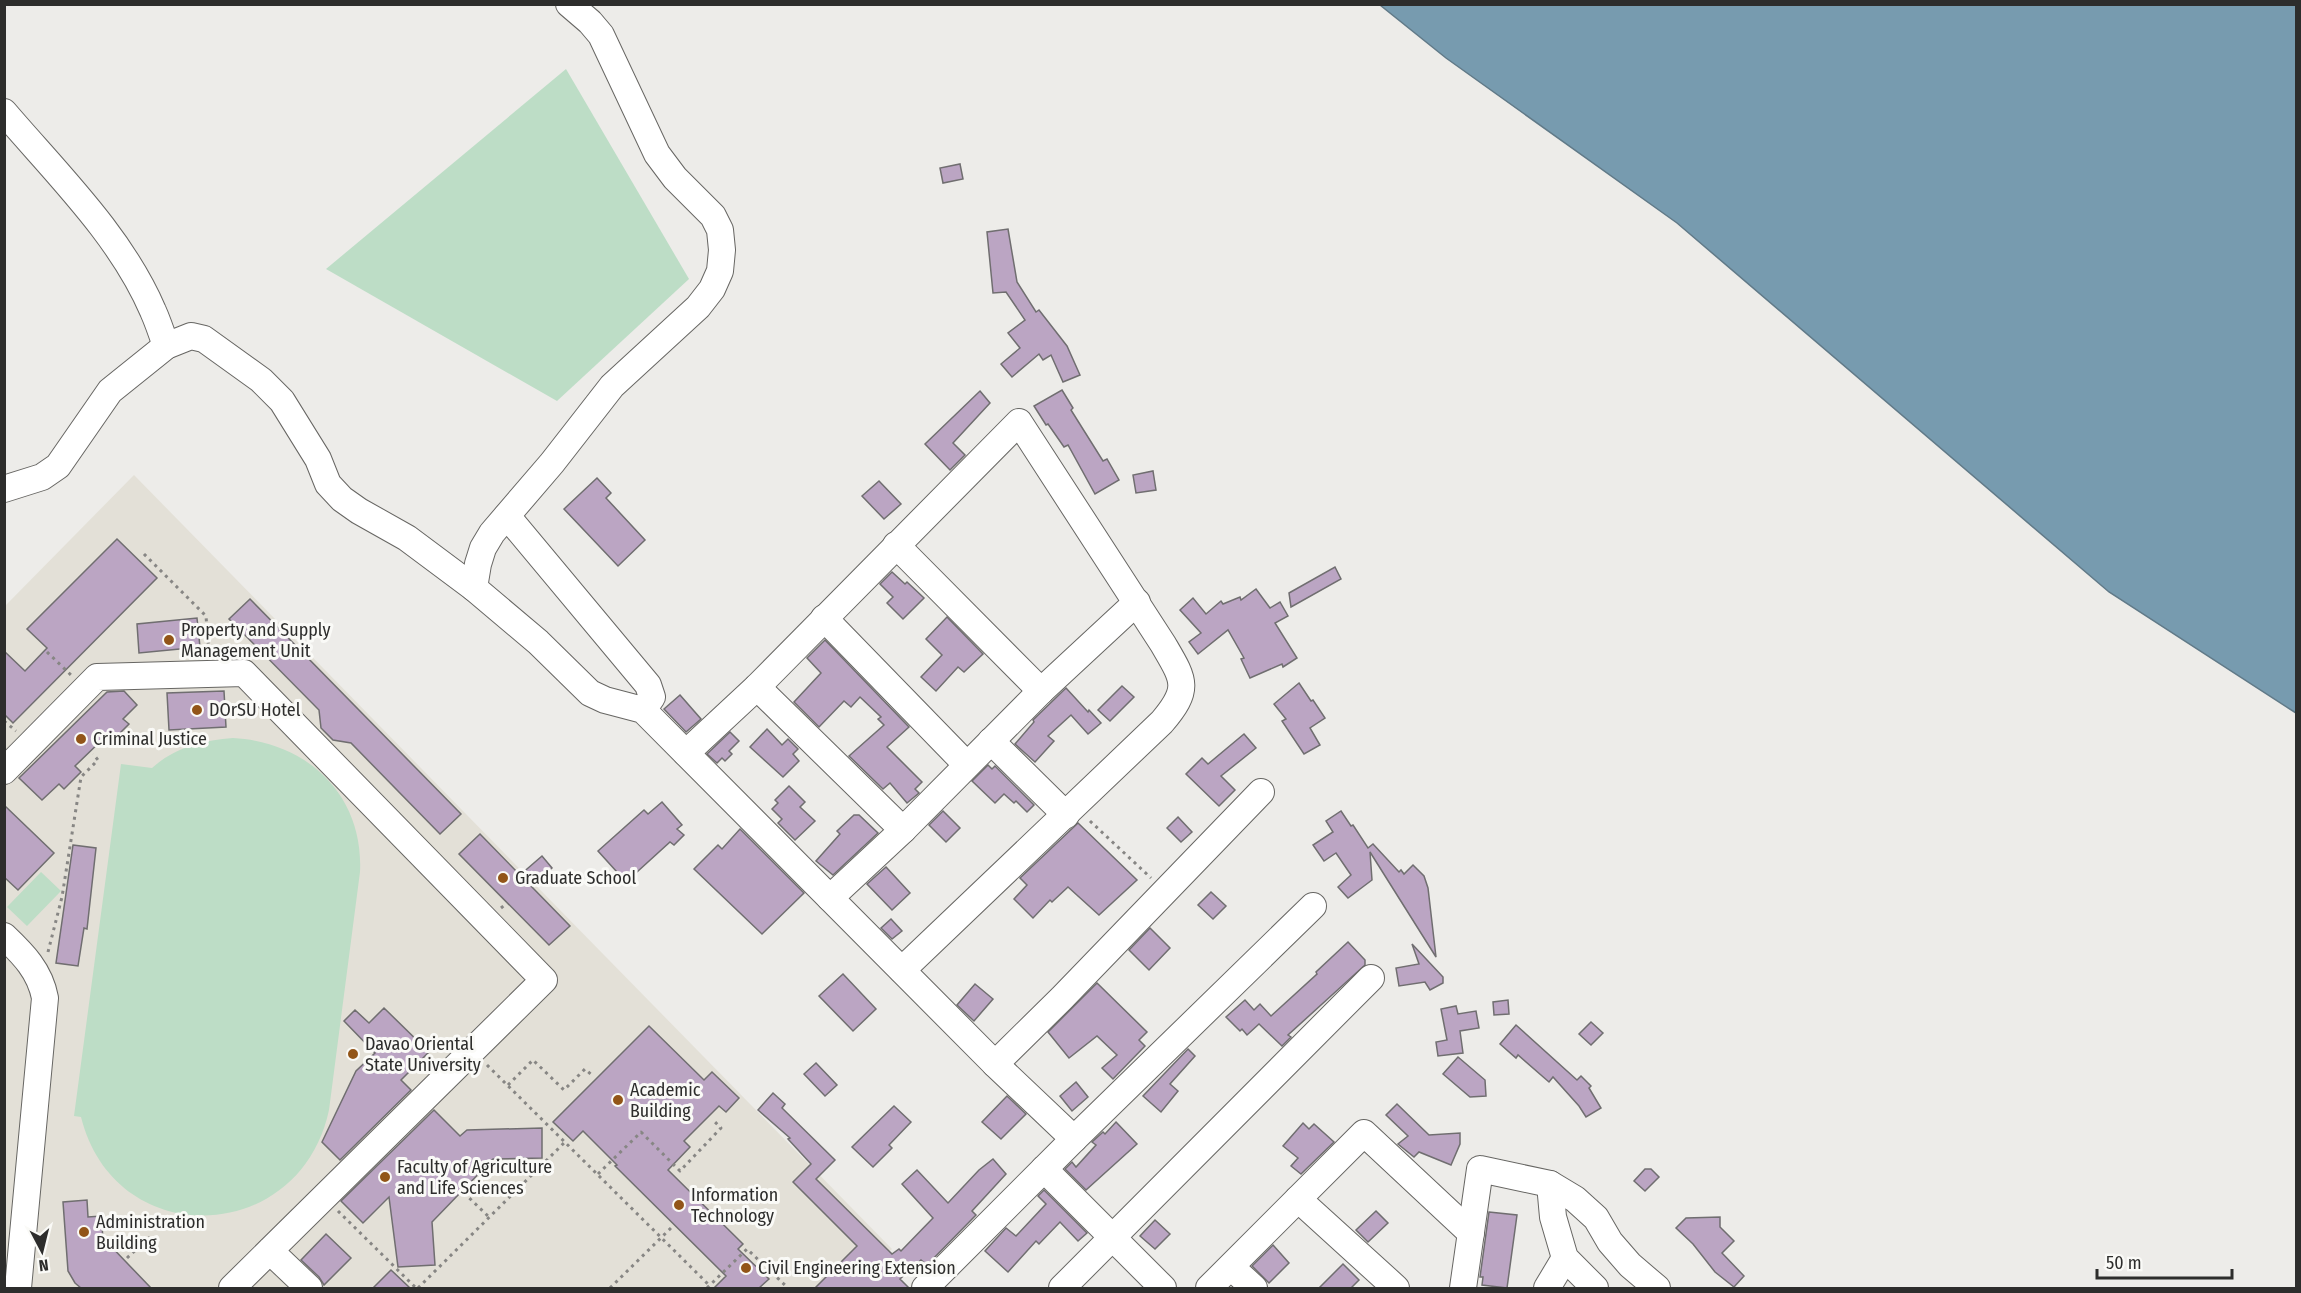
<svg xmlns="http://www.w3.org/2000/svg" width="2301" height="1293" font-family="'Fira Sans Condensed',sans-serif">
  <rect width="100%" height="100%" fill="#edece9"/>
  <!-- built -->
  <path fill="#e3e0d7" d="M134,475L892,1249L852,1288H5V606Z"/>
  <!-- green -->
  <g fill="#bdddc6">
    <path d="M566,69L689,279L557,401L326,269Z"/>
    <path d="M233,738C308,742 364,796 360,872L329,1110C300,1246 115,1253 81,1117L74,1116L121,764L152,768C174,748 203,740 233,738Z"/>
    <path d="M41,872L61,891L27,926L7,907Z"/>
  </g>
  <!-- water -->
  <path fill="#779baf" stroke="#617a88" stroke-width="1.5" d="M1380,5H2296V713L2109,592L1677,223L1446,58Z"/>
  <!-- building -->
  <g fill="#bba5c3" stroke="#706e70" stroke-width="1.5">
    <path d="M960,164L963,179L943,183L940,168Z"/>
    <path d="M1008,229L1017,282L1036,312L1039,310L1067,346L1080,375L1063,382L1051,355L1043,360L1039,354L1012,377L1001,364L1020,348L1008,333L1025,320L1006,292L993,293L987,232Z"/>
    <path d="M1062,390L1073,408L1071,410L1103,461L1107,459L1119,480L1095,494L1068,445L1064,447L1048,424L1046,425L1034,406Z"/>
    <path d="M980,391L990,403L953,443L965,455L950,470L925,444Z"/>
    <path d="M1153,471L1156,490L1136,493L1133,475Z"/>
    <path d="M597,478L611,493L606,498L645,540L618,566L564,509Z"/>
    <path d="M879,481L901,504L884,519L862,496Z"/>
    <path d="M117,539L157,578L13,723L4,714V651L25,671L47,648L27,629Z"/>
    <path d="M1335,567L1341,579L1291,607L1289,593Z"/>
    <path d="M892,572L905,584L907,582L924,598L903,619L887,603L893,597L880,584Z"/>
    <path d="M1256,589L1270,608L1280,602L1288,616L1275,623L1297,658L1283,667L1282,664L1250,678L1241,659L1244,658L1228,630L1198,654L1189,642L1201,633L1180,610L1193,598L1206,614L1221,601L1223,604L1240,597L1241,600Z"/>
    <path d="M250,599L461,814L440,834L351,743L333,740L321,728L319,710L229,619Z"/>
    <path d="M947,617L983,654L964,672L958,667L936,691L921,677L942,655L926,639Z"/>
    <path d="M197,618L200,647L139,653L137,624Z"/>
    <path d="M825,640L909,727L887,747L922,782L915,789L919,793L907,803L890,783L883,789L849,756L884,725L878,719L881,717L860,697L851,707L844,701L819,727L794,702L821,673L807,658Z"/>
    <path d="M1299,683L1311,701L1313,700L1325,718L1310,728L1320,745L1304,754L1282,721L1286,719L1274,704Z"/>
    <path d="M1122,686L1134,697L1110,721L1098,710Z"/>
    <path d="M1066,688L1088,712L1089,710L1101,723L1088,734L1071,715L1048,736L1054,741L1035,762L1015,744L1034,722L1033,720Z"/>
    <path d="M124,691L137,705L123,719L129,724L111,742L105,737L75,766L81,772L64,789L59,784L42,800L19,778L107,692Z"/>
    <path d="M224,691L226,727L169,730L167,693Z"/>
    <path d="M680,695L701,719L686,732L664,709Z"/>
    <path d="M767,729L782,745L788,739L798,749L793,754L799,761L783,777L750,747Z"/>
    <path d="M730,732L739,741L729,751L732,754L725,761L722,758L717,763L707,754Z"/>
    <path d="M1244,734L1256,748L1221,776L1235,790L1219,806L1186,774L1202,758L1208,764Z"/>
    <path d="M988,765L992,769L995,766L1034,805L1027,812L1016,801L1014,803L1004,794L995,803L972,781Z"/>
    <path d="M789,786L805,802L800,807L815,821L795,840L778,823L782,819L772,809L778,803L775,800Z"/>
    <path d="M662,802L682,825L677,829L684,835L674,845L670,842L626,882L598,851L644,810L648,814Z"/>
    <path d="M4,805L54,853L18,890L4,877Z"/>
    <path d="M943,811L960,828L946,842L929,825Z"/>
    <path d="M1341,811L1351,826L1353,825L1368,848L1373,844L1399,872L1401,870L1404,874L1413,865L1424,876L1428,888L1436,957L1370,852L1372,880L1348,898L1338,887L1351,875L1336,853L1324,861L1313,845L1333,832L1326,821Z"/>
    <path d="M854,815H859L878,833L833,875L816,861L840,834L837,831Z"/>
    <path d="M1178,817L1192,832L1181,842L1167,828Z"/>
    <path d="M1078,823L1137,880L1099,915L1068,887L1052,902L1050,900L1033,918L1014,899L1027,885L1020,878Z"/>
    <path d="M740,829L804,893L762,934L694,869L718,845L722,849Z"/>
    <path d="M480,834L520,875L542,856L552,868L531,886L570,926L549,945L459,854Z"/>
    <path d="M73,845L96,848L87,929L84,928L78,966L56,963Z"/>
    <path d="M886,867L910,893L892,910L867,884Z"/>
    <path d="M1211,892L1226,906L1213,919L1198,905Z"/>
    <path d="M891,919L902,931L892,939L881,928Z"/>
    <path d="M1150,928L1170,948L1149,970L1129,950Z"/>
    <path d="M1348,942L1365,960V965L1288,1035L1291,1037L1282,1046L1259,1024L1247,1035L1242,1029L1240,1031L1226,1017L1245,1000L1254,1010L1260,1004L1271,1016L1317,974L1316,972Z"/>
    <path d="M1412,944L1443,977V983L1430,990L1425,982L1399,986L1396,968L1419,964Z"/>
    <path d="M843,974L876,1009L853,1031L819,996Z"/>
    <path d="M1097,983L1147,1032L1139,1040L1145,1046L1113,1079L1102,1068L1117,1055L1097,1036L1069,1058L1048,1032Z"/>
    <path d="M975,984L993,999L974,1021L957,1005Z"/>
    <path d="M1508,1000L1509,1014L1494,1015L1493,1002Z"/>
    <path d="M1456,1006L1458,1014L1476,1011L1479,1028L1460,1031L1463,1053L1438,1056L1436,1042L1447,1040L1441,1009Z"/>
    <path d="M384,1008L429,1052L401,1080L411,1090L340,1160L322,1142L356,1071L375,1053L344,1021L355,1010L369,1023Z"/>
    <path d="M1591,1022L1603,1033L1591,1045L1579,1034Z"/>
    <path d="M1516,1025L1577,1080L1581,1076L1591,1086L1589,1088L1601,1108L1586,1117L1579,1106L1553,1077L1549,1082L1518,1055L1516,1058L1500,1044Z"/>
    <path d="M649,1026L704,1080L712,1072L739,1098L726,1112L719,1106L684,1141L690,1147L668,1170L743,1244L738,1249L769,1279L759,1288H714L726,1276L615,1166L617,1165L583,1131L573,1141L553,1122Z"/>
    <path d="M1188,1049L1195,1056L1170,1084L1178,1091L1161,1112L1143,1096Z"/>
    <path d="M1458,1057L1485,1080L1486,1096L1470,1097L1443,1074Z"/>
    <path d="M816,1063L837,1085L825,1096L804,1074Z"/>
    <path d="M1076,1082L1088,1097L1072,1111L1060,1096Z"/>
    <path d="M773,1093L785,1104L782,1108L835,1160L816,1179L892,1254L899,1249L901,1251L933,1218L902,1184L917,1170L948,1203L979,1170L993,1159L1006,1174L972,1211L976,1215L927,1265L921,1260L900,1279L909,1288H815L857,1246L793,1182L811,1164L788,1139L790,1138L758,1110Z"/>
    <path d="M1007,1096L1026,1114L1001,1139L982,1122Z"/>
    <path d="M1397,1104L1429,1135L1460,1133V1144L1451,1165L1419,1152L1414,1157L1398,1144L1408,1136L1386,1115Z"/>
    <path d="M894,1106L911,1122L889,1145L892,1148L873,1167L852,1147Z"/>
    <path d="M434,1110L460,1136L467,1130L542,1128V1158L493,1159L432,1222L435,1265L398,1267L389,1197L363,1223L341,1201Z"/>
    <path d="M1116,1122L1137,1144L1086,1190L1065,1169L1072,1162L1076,1167L1096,1145L1092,1142L1103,1132L1105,1134Z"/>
    <path d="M1303,1123L1309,1129L1314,1124L1334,1142L1301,1174L1291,1166L1298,1158L1283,1146Z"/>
    <path d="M1645,1169H1651L1659,1177L1645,1191L1634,1181Z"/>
    <path d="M1044,1190L1087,1233L1078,1241L1060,1222L1039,1244L1036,1241L1008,1272L985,1251L1006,1228L1016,1236L1046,1204L1038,1196Z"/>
    <path d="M87,1200L88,1217L101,1216L103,1238L151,1288H81L75,1283L68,1271L63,1202Z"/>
    <path d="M1376,1211L1388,1223L1368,1242L1356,1230Z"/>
    <path d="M1489,1212L1517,1215L1507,1288L1482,1285L1483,1277H1480Z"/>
    <path d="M1720,1217V1227L1734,1241L1722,1253L1744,1276L1734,1287L1715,1272L1693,1244L1676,1228L1686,1218Z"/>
    <path d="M1155,1220L1170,1234L1155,1249L1140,1236Z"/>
    <path d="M326,1234L351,1258L324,1285L319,1277L301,1260Z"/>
    <path d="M1273,1245L1289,1263L1269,1283L1252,1266Z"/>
    <path d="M1343,1264L1359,1280L1351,1288H1319Z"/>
    <path d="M391,1270L410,1288H373Z"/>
  </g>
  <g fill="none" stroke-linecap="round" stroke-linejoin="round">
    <defs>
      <g id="minor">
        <path d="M4,112C57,174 121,236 153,311C158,322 162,334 166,346"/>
        <path d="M4,489L42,477L58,466L110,391L166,346L191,336L204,339L261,380L282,401L318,459L328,484L342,499L359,511L407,538L474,588L538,642L590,693L605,700L643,710L995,1064L1074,1139"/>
        <path d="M507,516L648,685L652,697L643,710"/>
        <path d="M896,545L1041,691"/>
        <path d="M474,588L478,564L483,548L492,533L552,463L612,386L698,307L712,289L720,271L722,250L720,230L713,216L675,178L657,154L601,35L590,22L569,4"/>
        <path d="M824,618L967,765"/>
        <path d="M757,687L903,830"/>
        <path d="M991,741L1066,815"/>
        <path d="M686,753L757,687L1019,422L1163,644C1184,680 1191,688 1162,722L902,970"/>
        <path d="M4,771L97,677L244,673L544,980L232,1288"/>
        <path d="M830,898L903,830L1041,691L1137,602"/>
        <path d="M4,936C23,954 40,971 45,998L18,1288"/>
        <path d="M995,1064L1062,998L1261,792"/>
        <path d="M1044,1169L1163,1288"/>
        <path d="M1550,1184L1553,1217L1565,1258L1595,1288"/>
        <path d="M1298,1199L1396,1288"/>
        <path d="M270,1251L309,1288"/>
        <path d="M1231,1267L1254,1288"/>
        <path d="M925,1288L1074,1139L1313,906"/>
        <path d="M1062,1288L1371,978"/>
        <path d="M1209,1288L1364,1133L1471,1233"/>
        <path d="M1463,1288L1480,1169L1550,1184L1575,1199L1596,1218L1610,1242L1630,1265L1657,1288"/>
        <path d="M1547,1288L1565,1258"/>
      </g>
    </defs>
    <!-- minor casing -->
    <use href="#minor" stroke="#676663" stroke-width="28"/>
    <!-- path -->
    <g stroke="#878684" stroke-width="3" stroke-dasharray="3 4.5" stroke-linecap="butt">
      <path d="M144,554L206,616L209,654"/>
      <path d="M47,652L71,675"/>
      <path d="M4,721L16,731"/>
      <path d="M1090,821L1151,878"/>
      <path d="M501,908L507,903"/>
      <path d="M48,952L62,897L81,777L98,760L93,754"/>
      <path d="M487,1065L710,1286"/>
      <path d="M508,1085L533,1060L564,1090L585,1069L593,1076"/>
      <path d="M598,1174L641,1132L680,1171L721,1128L712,1119"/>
      <path d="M464,1193L489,1217"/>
      <path d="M338,1211L416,1288"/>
      <path d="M127,1258L150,1237"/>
      <path d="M418,1288L565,1142"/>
      <path d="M610,1288L672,1227"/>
      <path d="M707,1288L747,1249L788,1288"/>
    </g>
    <!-- minor -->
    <use href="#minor" stroke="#fff" stroke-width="26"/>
  </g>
  <!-- markers -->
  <g fill="#925518" stroke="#fafaf7" stroke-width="2">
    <circle cx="169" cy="640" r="6"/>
    <circle cx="197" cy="710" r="6"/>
    <circle cx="81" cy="739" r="6"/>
    <circle cx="503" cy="878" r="6"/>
    <circle cx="353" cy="1054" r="6"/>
    <circle cx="618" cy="1100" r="6"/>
    <circle cx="385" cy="1177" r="6"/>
    <circle cx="679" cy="1205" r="6"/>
    <circle cx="84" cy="1232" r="6"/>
    <circle cx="746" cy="1268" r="6"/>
  </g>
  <g text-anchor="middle" stroke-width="6" stroke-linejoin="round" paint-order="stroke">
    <!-- poi labels -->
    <g font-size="18" fill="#2d2d2c" stroke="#fafaf7" text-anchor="start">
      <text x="181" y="636">Property and Supply<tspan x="181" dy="21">Management Unit</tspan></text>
      <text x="209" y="716">DOrSU Hotel</text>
      <text x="93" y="745">Criminal Justice</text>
      <text x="515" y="884">Graduate School</text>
      <text x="365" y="1050">Davao Oriental<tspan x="365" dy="21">State University</tspan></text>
      <text x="630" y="1096">Academic<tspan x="630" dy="21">Building</tspan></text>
      <text x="397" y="1173">Faculty of Agriculture<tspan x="397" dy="21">and Life Sciences</tspan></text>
      <text x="691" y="1201">Information<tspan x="691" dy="21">Technology</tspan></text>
      <text x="96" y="1228">Administration<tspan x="96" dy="21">Building</tspan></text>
      <text x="758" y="1274">Civil Engineering Extension</text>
    </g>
  </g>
  <!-- border -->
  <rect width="2301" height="1293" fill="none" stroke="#2d2d2c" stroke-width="12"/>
  <!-- north arrow -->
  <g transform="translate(42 1251) rotate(173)" stroke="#fafaf7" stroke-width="4.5" paint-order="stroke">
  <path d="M0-4.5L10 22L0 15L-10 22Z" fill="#2d2d2c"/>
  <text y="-9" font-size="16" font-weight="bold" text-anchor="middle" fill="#2d2d2c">N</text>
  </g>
  <!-- scale -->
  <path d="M2097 1269v9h135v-9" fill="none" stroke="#2d2d2c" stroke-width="3"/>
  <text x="2106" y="1269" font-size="18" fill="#2d2d2c" stroke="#fafaf7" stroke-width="4.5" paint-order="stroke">50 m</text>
</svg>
